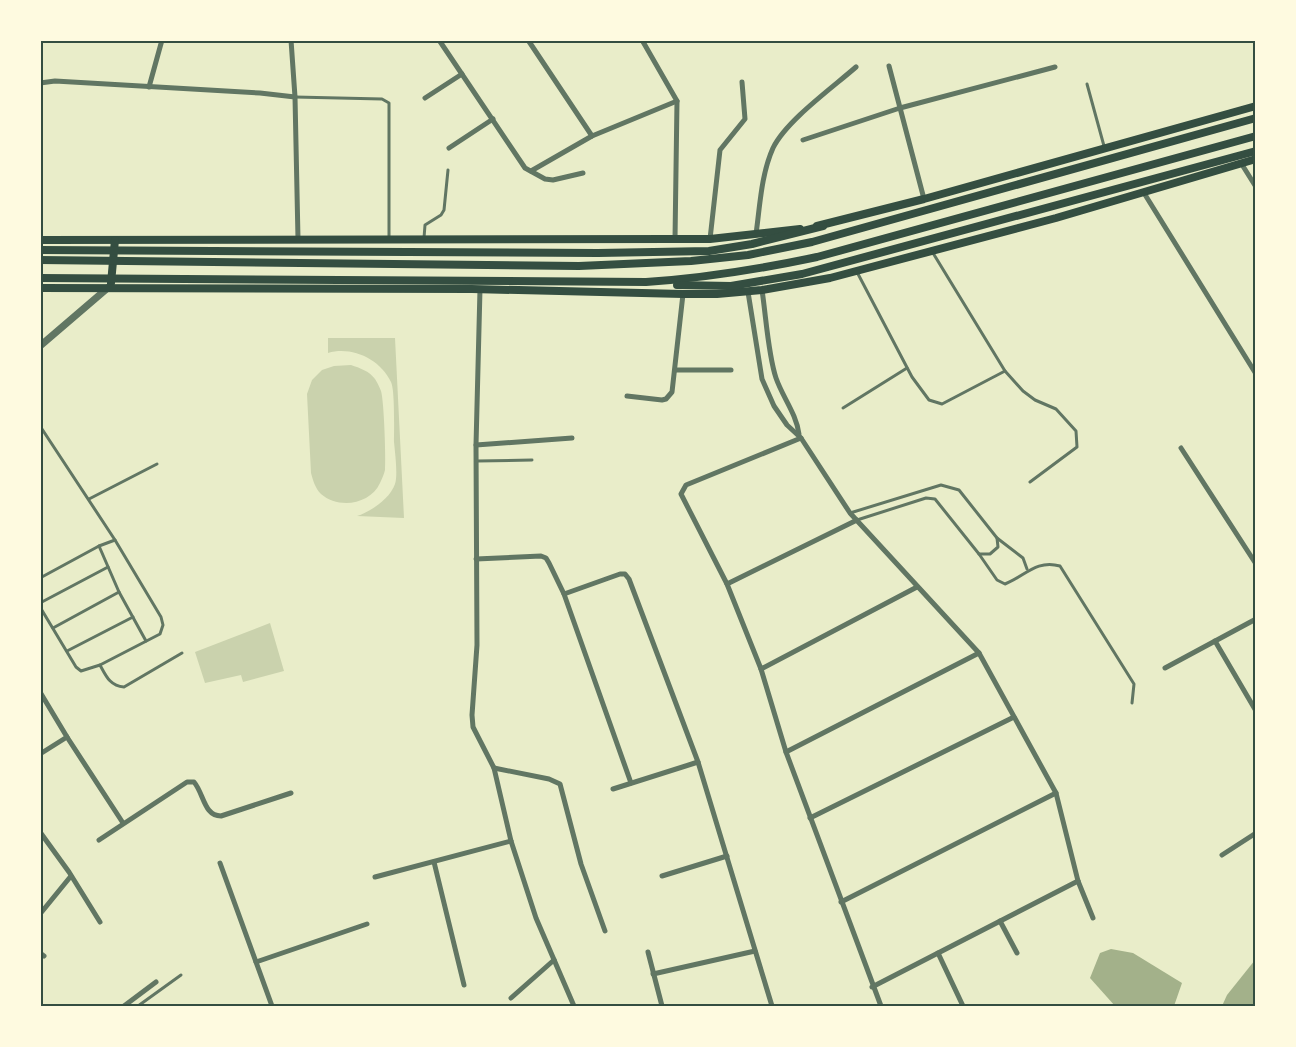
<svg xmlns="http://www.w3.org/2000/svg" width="1296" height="1047" font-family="Overpass,sans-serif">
  <rect width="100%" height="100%" fill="#e9edc9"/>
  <!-- green -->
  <g fill="#cad2ad">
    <path d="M328,338H395L404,518L357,516C370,512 390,499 395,484C398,476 395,452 394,442C394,430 395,390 391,382C380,359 352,346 328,353Z"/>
    <path d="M351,365C360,368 369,371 375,379C377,382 380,388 381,391C384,400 386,459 385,470C384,474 382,479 380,483C370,505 338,509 321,494C315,488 313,480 311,473L307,394L312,380L322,370L334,366Z"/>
    <path d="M270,623L284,671L243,682L241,675L205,683L195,652Z"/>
  </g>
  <!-- water -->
  <g fill="#a3b18a">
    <path d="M1111,949L1133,953L1182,983L1174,1006H1115L1090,978L1100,953Z"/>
    <path d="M1255,960V1006H1222L1227,995Z"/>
  </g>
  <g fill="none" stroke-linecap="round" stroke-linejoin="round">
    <!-- service -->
    <g stroke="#617663" stroke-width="3">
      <path d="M1087,84L1104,146"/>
      <path d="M295,97L382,99L389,103V237"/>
      <path d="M424,238L425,225L441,215L444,210L448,170"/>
      <path d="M933,253L1005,371L1023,391L1035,400L1056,409L1076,431L1077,447L1030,482"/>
      <path d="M857,272L912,377L929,400L942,404L1005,371"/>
      <path d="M843,408L907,368"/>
      <path d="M40,426L115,540L99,546L119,592L146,641"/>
      <path d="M477,461L532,460"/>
      <path d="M89,499L157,464"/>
      <path d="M850,513L941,485L959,490L997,538L1023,558L1027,569"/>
      <path d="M857,520L926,498L935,499L979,554L997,580L1005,584C1024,577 1036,559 1060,566L1134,684L1132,703"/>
      <path d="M979,554H990L998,547L997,538"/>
      <path d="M40,578L99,546"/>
      <path d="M40,603L108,567"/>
      <path d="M40,607L76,667L81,671L100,665C106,676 110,686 124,687L182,653"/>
      <path d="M53,628L119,592"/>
      <path d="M67,651L133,617"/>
      <path d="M100,665L160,634L163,625L161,617L115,540"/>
      <path d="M138,1006L181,975"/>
    </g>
    <!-- minor -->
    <g stroke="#617663" stroke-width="5">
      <path d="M291,40L295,97L298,239"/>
      <path d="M439,40L525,168L545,179L553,180L583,173"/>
      <path d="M528,40L592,136"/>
      <path d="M642,40L677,101L675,239"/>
      <path d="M889,66L924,199"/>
      <path d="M40,83L55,81L260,93L295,97"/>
      <path d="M149,87L162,40"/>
      <path d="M425,98L462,74"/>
      <path d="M803,140L900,108L1055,67"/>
      <path d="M449,148L493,119"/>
      <path d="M1241,163L1256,187"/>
      <path d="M531,171L592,136L677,101"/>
      <path d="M1144,193L1256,374"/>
      <path d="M756,234C760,206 761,175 773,148C786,121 832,88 856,67"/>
      <path d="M710,239L720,150L745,119L742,82"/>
      <path d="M480,289L476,445L477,645L472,715L473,727L494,768L511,841L536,918L574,1006"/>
      <path d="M762,290C766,316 768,354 776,378C783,398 796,413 799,434"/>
      <path d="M748,292L762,379L774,406L787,425L801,438L850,513L979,653L1056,793L1078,881L1093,918"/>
      <path d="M675,370H731"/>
      <path d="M627,396L662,400L666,399L672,392L683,294"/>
      <path d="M801,438L686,485L681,494L727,584L761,669L786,752L881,1006"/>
      <path d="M476,445L572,438"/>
      <path d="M1181,448L1256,564"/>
      <path d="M476,559L541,556L546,558L549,563L564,594L631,783"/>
      <path d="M727,584L857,520"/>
      <path d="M564,594L620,574H625L629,579L698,762L772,1006"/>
      <path d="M1215,641L1256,711"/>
      <path d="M1165,668L1256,619"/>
      <path d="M761,669L917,587"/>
      <path d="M40,692L67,737L123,823"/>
      <path d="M786,752L979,653"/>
      <path d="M40,754L67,737"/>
      <path d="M494,768L549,779L560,784L581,864L605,931"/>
      <path d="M613,789L698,762"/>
      <path d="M810,818L1014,717"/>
      <path d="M40,832L69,872L100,922"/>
      <path d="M99,840L187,782H194C204,794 204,816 221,816L291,793"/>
      <path d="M1222,855L1256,833"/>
      <path d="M434,862L464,985"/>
      <path d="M220,863L272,1006"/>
      <path d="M662,876L727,856"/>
      <path d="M375,877L511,841"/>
      <path d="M841,902L1056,793"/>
      <path d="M40,914L71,876"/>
      <path d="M1000,921L1017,953"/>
      <path d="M648,952L662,1006"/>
      <path d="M40,953L44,956"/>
      <path d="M938,953L963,1006"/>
      <path d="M256,962L367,924"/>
      <path d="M653,974L755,951"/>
      <path d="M872,987L1078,881"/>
      <path d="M511,998L554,960"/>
      <path d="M124,1006L156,982"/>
    </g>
    <!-- tertiary -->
    <path stroke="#617663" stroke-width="7" d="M40,346L110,286"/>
    <!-- secondary -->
    <g stroke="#344e41" stroke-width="8">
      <path d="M817,226L924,199L1256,106"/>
      <path d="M40,240L675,239H710L800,229"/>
      <path d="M111,283L115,240"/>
      <path d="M40,288L472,289L683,294H717L762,290L830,278L1056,218L1256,159"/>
    </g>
    <!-- primary -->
    <g stroke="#344e41" stroke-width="8">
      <path d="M40,250L598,253L709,251L752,244L823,226"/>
      <path d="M40,260L579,266L691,261L748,255L812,242L1256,118"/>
      <path d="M40,278L646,282C705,278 760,269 817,257L1256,136"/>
      <path d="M677,285L731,286L802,274L1256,151"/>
    </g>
  </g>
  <!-- border -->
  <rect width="1296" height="1047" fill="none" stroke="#fefae0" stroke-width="84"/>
  <rect x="42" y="42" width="1212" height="963" fill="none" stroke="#344e41" stroke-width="2"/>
</svg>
